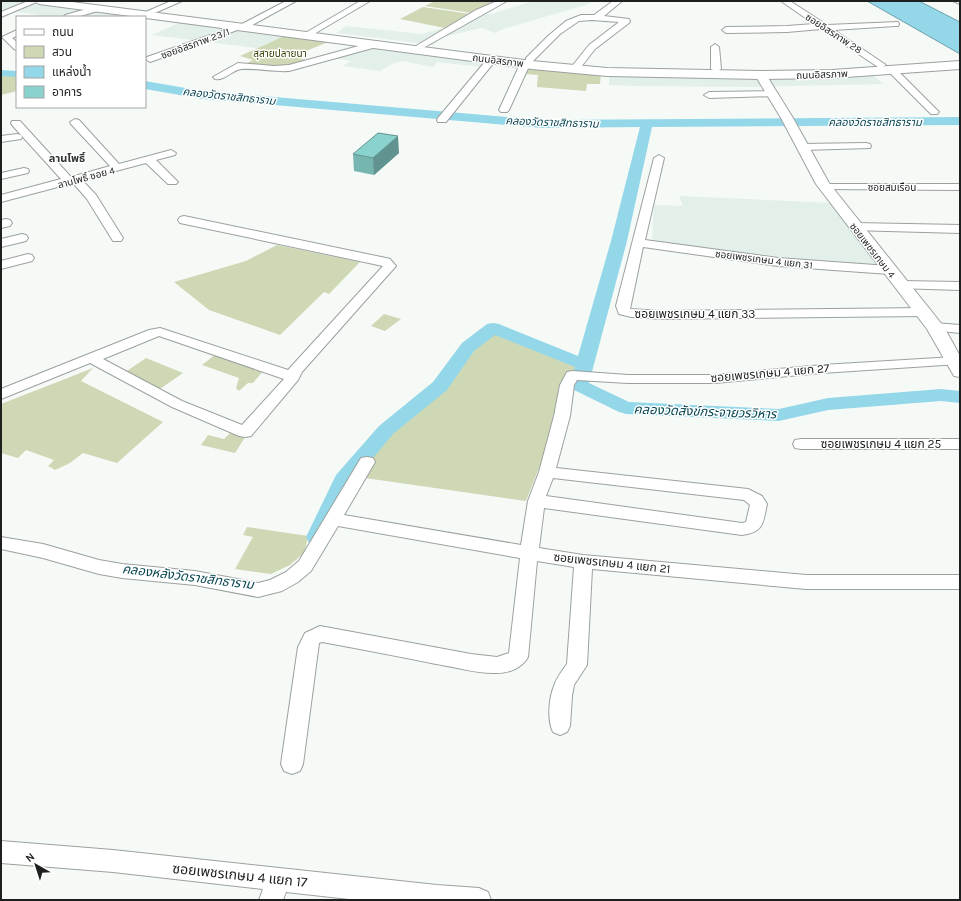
<svg xmlns="http://www.w3.org/2000/svg" width="961" height="901" font-family="Karla,'Noto Sans Thai',sans-serif">
  <rect width="100%" height="100%" fill="#f5faf7"/>
  <!-- built -->
  <g fill="#e3f0ea">
    <path d="M1,1H27L127,14L120,17H49L1,9Z"/>
    <path d="M533,1H592L586,5L503,29L495,33L482,28L442,37L433,45L337,33L346,26L422,34L464,22L482,13L492,14Z"/>
    <path d="M183,21L284,36L257,48L152,35Z"/>
    <path d="M372,47L488,60L481,67L437,62L433,67L402,61L392,64L380,71L343,66L351,61L332,58Z"/>
    <path d="M609,73L688,77L874,76L883,84L751,87L635,86L609,85Z"/>
    <path d="M679,196L833,203L884,269L815,264L652,241L654,205L683,206Z"/>
  </g>
  <!-- green -->
  <g fill="#ced8b4">
    <path d="M435,1H493L471,13L425,6Z"/>
    <path d="M423,7L470,14L445,28L400,19Z"/>
    <path d="M284,36L328,42L294,56L308,61L276,68L245,64L253,60L240,56Z"/>
    <path d="M529,68L601,73L600,84H587L586,91L537,87L538,75L525,74Z"/>
    <path d="M1,74L17,76V91L1,95Z"/>
    <path d="M277,245L360,262L329,294L324,292L280,335L209,310L174,282L246,261Z"/>
    <path d="M384,314L401,319L385,331L371,326Z"/>
    <path d="M493,332L579,367L526,501L365,478L370,455Z"/>
    <path d="M216,354L264,370L253,383H248L239,391L236,388L239,378L202,365Z"/>
    <path d="M146,358L183,373L157,391L124,373Z"/>
    <path d="M93,368L81,381L163,422L117,463L83,453L70,463L55,470L48,466L54,460L26,450L18,458L1,453V404Z"/>
    <path d="M232,431L247,434L235,453L201,445L208,435L224,439Z"/>
    <path d="M247,527L308,536L305,552L290,565L271,574L235,569L253,537L243,535Z"/>
  </g>
  <!-- water -->
  <path fill="#93d7e8" stroke="#70a0ac" d="M867,1H919L960,22V54Z"/>
  <g fill="none" stroke-linecap="round" stroke-linejoin="round">
    <!-- canal -->
    <g fill="#93d7e8" fill-rule="evenodd">
      <path d="M1,70L17,71V77L1,76Z"/>
      <path d="M145,81L203,91L543,120L960,117V125L652,127L627,241L589,383L629,402L779,409L828,398L941,389L960,391V403L941,401L828,410L779,421L626,414L619,412L572,389L570,385L575,367L495,335L474,351L447,390L393,434L352,483L325,543L317,545L309,543L306,537L336,475L379,426L433,382L462,343L487,324L493,323L499,324L578,356L611,241L640,127L543,128L203,99L145,89Z"/>
    </g>
    <defs>
      <g id="minor">
        <path d="M28,1H39L1,17V12Z"/>
        <path d="M171,1H182L148,16H145L141,14Z"/>
        <path d="M286,1H296L245,29H240L153,61L150,62L146,59L147,57L242,24Z"/>
        <path d="M360,1H370L314,34H308L307,32Z"/>
        <path d="M497,1H507L423,48L420,49L416,46L476,10Z"/>
        <path d="M613,1L621,2L604,16L629,19L630,21L629,23L595,49L581,67L578,68L573,65L589,45L619,22L592,20L579,21L560,34L532,62L529,63L530,64L509,110L507,112H501L499,110L520,64L526,61V58L548,36L566,21L581,15H594Z"/>
        <path d="M781,1H790L827,25L898,22L899,24L898,26H895L834,30L886,65L881,68L878,67L821,29L787,32L726,33L722,30L726,27L787,26L814,24Z"/>
        <path d="M953,1H960V4Z"/>
        <path d="M98,6L102,8L101,10L77,17H64L65,15Z"/>
        <path d="M17,30V36L12,38L17,42V50L14,49L2,37Z"/>
        <path d="M377,41L381,44L380,46L289,71C273,72 256,68 241,69C232,70 225,81 215,79L213,77L238,63L274,66L289,65Z"/>
        <path d="M715,44L719,47L721,69L716,72L711,69V47Z"/>
        <path d="M492,56L496,59L495,61L446,122H438L437,120L438,118L489,57Z"/>
        <path d="M892,67L895,68L939,112L937,114H931L887,70L889,68Z"/>
        <path d="M773,91L776,92L778,94L776,96L709,98L704,95L709,92Z"/>
        <path d="M75,119L79,120L119,164L171,150L176,153L175,155L156,160L178,182L176,184H168L146,163L82,180L96,195L123,238L121,241H113L87,199L73,183L1,202V195L61,179L12,125L11,123L12,121H20L71,177L110,166L71,124L70,122Z"/>
        <path d="M17,134L21,135L22,137L21,139L1,142V136Z"/>
        <path d="M866,143L870,144L871,146L870,148L802,150L797,147L802,144Z"/>
        <path d="M659,155L664,158L645,240L778,258L889,266L894,267L895,270L894,273L889,274L778,266L643,247L630,309L662,311L924,308L929,309L931,312L929,315L924,316L662,319L631,317L619,314L616,306L654,158Z"/>
        <path d="M24,168L28,169L29,171L28,173L1,179V173Z"/>
        <path d="M825,184H960V190L821,189L819,187Z"/>
        <path d="M184,216L386,258L390,259L396,266L302,372L298,380L251,436L245,437L239,436L172,407L90,363L1,399V389L149,330L160,328L288,370L383,266L180,223L178,220L180,217ZM159,336L284,379L242,425L182,401L103,359Z"/>
        <path d="M6,219L10,220L12,223L10,226L1,228V220Z"/>
        <path d="M855,223L960,225V233L851,230L849,227L851,224Z"/>
        <path d="M22,234L26,235L28,238L26,241L1,247V239Z"/>
        <path d="M28,254L32,255L34,258L32,261L1,269V261Z"/>
        <path d="M901,281L960,282V290L896,288L894,285L896,282Z"/>
        <path d="M935,323L960,325V333L930,330L928,327L930,324Z"/>
        <path d="M954,357L959,358V364L822,373L715,383H628L577,380L574,385L570,416L556,468L748,489L762,496L767,504C763,523 764,532 742,535L544,508L539,548L583,555L806,575H960V589H806L592,569L587,665L574,685L572,696L570,726L567,732L560,735L553,732C547,720 549,698 554,686C557,677 562,671 567,664L574,567L537,561L528,657C522,668 509,673 497,673C477,674 456,667 436,664C398,656 360,649 322,642L319,643L303,764L300,771L292,774L284,771L281,764L298,647L305,633L320,626L471,654L497,657L509,653L520,558L338,526L311,571L298,582L282,591L258,597L195,585L122,578L99,574L43,558L1,549V537L43,544L99,560L122,564L195,571L258,583L270,580L286,572L299,561L361,458L367,457L373,458L375,462L344,515L521,545L528,501L539,472L554,416L560,385L567,372L572,371L628,375H715L822,365ZM553,478L744,500L750,505L746,522L742,523L546,496Z"/>
        <path d="M801,439H960V449H801L795,448L793,444L795,440Z"/>
        <path d="M1,841L113,850L437,885L479,888L488,892L491,900H358L286,892L283,900H259L263,889L113,872L1,863Z"/>
      </g>
      <path id="tertiary" d="M761,72L765,73L793,118L829,183L944,327L960,356V377L954,376L927,329L816,184L781,118L755,75L757,73Z"/>
      <path id="secondary" d="M34,1H64L532,61L607,68L761,71L832,70L960,61V69L832,78L761,79L607,76L532,69L39,4Z"/>
    </defs>
    <!-- minor casing -->
    <use href="#minor" stroke="#9ca19f" stroke-width="2"/>
    <!-- tertiary casing -->
    <use href="#tertiary" stroke="#9ca19f" stroke-width="2"/>
    <!-- secondary casing -->
    <use href="#secondary" stroke="#9ca19f" stroke-width="2"/>
    <!-- minor -->
    <use href="#minor" fill="#fff" fill-rule="evenodd"/>
    <!-- tertiary -->
    <use href="#tertiary" fill="#fff" fill-rule="evenodd"/>
    <!-- secondary -->
    <use href="#secondary" fill="#fff" fill-rule="evenodd"/>
  </g>
  <!-- wall -->
  <path fill="#77b5b1" d="M399,153L374,175L354,171L353,154Z"/>
  <!-- shaded-wall -->
  <path fill="#619390" d="M398,136L399,153L374,175L373,158Z"/>
  <!-- building -->
  <path fill="#8ad2ce" stroke="#619390" d="M378,133L398,136L373,158L353,154Z"/>
  <g text-anchor="middle" stroke-width="3" stroke-linejoin="round" paint-order="stroke">
    <!-- far-street labels -->
    <g font-size="10" fill="#1e1f1f" stroke="#fff">
      <text transform="translate(834 33) rotate(33)" y="4">ซอยอิสรภาพ 28</text>
      <text transform="translate(195 43) rotate(-20)" y="4">ซอยอิสรภาพ 23/1</text>
      <text transform="translate(498 60) rotate(7)" y="4">ถนนอิสรภาพ</text>
      <text transform="translate(822 74) rotate(-2)" y="4">ถนนอิสรภาพ</text>
      <text transform="translate(86 177) rotate(-15)" y="4">ลานโพธิ์ ซอย 4</text>
      <text x="892" y="191">ซอยสมเรือน</text>
      <text transform="translate(873 250) rotate(52)" y="4">ซอยเพชรเกษม 4</text>
      <text transform="translate(764 259) rotate(7)" y="4">ซอยเพชรเกษม 4 แยก 31</text>
    </g>
    <!-- far-park labels -->
    <g font-size="10" fill="#364002" stroke="#fff">
      <text x="280" y="57">สุสายปลายนา</text>
    </g>
    <!-- far-water labels -->
    <g font-size="11" font-style="italic" fill="#094753" stroke="#fff">
      <text transform="translate(229 96) rotate(6)" y="4">คลองวัดราชสิทธาราม</text>
      <text transform="translate(552 122) rotate(2)" y="4">คลองวัดราชสิทธาราม</text>
      <text x="875" y="126">คลองวัดราชสิทธาราม</text>
    </g>
    <!-- far-neighbourhood labels -->
    <g font-size="11" font-weight="bold" fill="#323534" stroke="#fff">
      <text x="67" y="162">ลานโพธิ์</text>
    </g>
    <!-- street labels -->
    <g font-size="12" fill="#1e1f1f" stroke="#fff">
      <text x="695" y="318">ซอยเพชรเกษม 4 แยก 33</text>
      <text transform="translate(770 373) rotate(-5)" y="4">ซอยเพชรเกษม 4 แยก 27</text>
      <text x="881" y="448">ซอยเพชรเกษม 4 แยก 25</text>
      <text transform="translate(612 563) rotate(6)" y="4">ซอยเพชรเกษม 4 แยก 21</text>
    </g>
    <!-- water labels -->
    <g font-size="13" font-style="italic" fill="#094753" stroke="#fff">
      <text transform="translate(705 411) rotate(2)" y="5">คลองวัดสังข์กระจายวรวิหาร</text>
      <text transform="translate(188 576) rotate(7)" y="5">คลองหลังวัดราชสิทธาราม</text>
    </g>
    <!-- near-street labels -->
    <g font-size="14" fill="#1e1f1f" stroke="#fff">
      <text transform="translate(240 875) rotate(6)" y="5">ซอยเพชรเกษม 4 แยก 17</text>
    </g>
  </g>
  <!-- border -->
  <rect width="961" height="901" fill="none" stroke="#1e1f1f" stroke-width="4"/>
  <!-- legend -->
  <rect x="16" y="16" width="130" height="92" fill="#ffffff" stroke="#a5a5a5"/>
  <rect x="24" y="29" width="20" height="6" fill="#ffffff" stroke="#a5a5a5"/>
  <text x="52" y="36" font-size="12" fill="#1e1f1f">ถนน</text>
  <rect x="24" y="46" width="20" height="12" fill="#ced8b4" stroke="#a5a5a5"/>
  <text x="52" y="56" font-size="12" fill="#1e1f1f">สวน</text>
  <rect x="24" y="66" width="20" height="12" fill="#93d7e8" stroke="#a5a5a5"/>
  <text x="52" y="76" font-size="12" fill="#1e1f1f">แหล่งน้ำ</text>
  <rect x="24" y="86" width="20" height="12" fill="#8ad2ce" stroke="#a5a5a5"/>
  <text x="52" y="96" font-size="12" fill="#1e1f1f">อาคาร</text>
  <!-- north arrow -->
  <g transform="translate(36 865) rotate(321)" stroke="#ffffff" stroke-width="3" paint-order="stroke">
  <path d="M0-3L7 15L0 10L-7 15Z" fill="#1e1f1f"/>
  <text y="-6" font-size="11" font-weight="bold" text-anchor="middle" fill="#1e1f1f">N</text>
  </g>
</svg>
